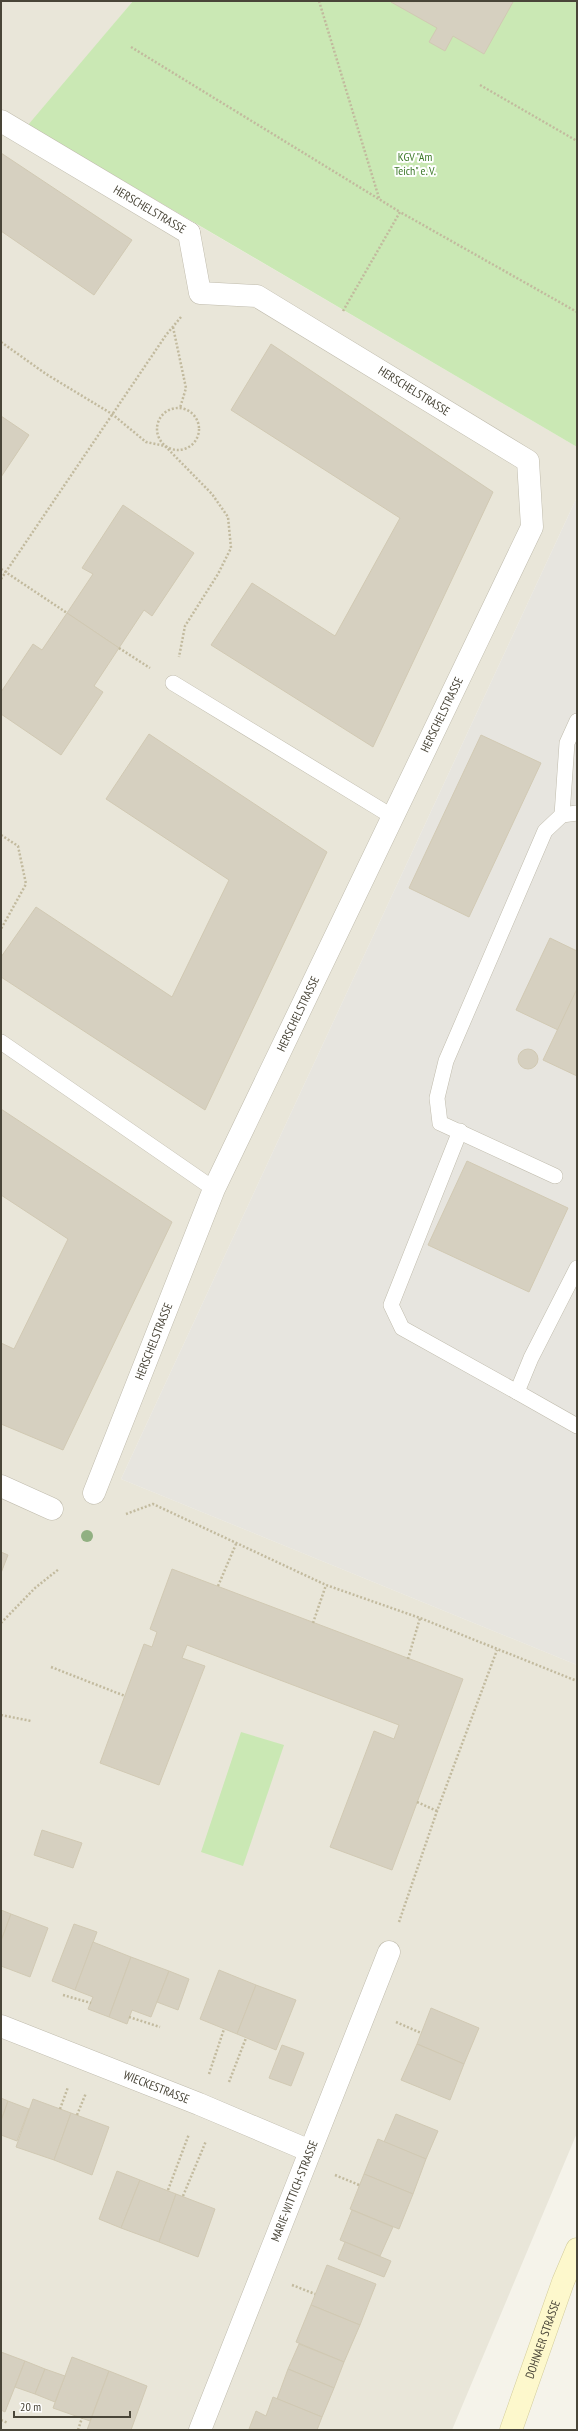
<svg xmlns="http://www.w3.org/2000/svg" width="578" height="2431" font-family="'PT Sans Narrow',sans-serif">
  <rect width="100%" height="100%" fill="#f5f3ea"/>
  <!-- residential -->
  <path fill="#e9e6d9" d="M1,1H133L29,126L577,447V497L121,1479L577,1665V2133L452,2430H1Z"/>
  <!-- industrial -->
  <path fill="#e7e5df" d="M577,497V1665L121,1479Z"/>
  <!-- green -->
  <g fill="#cae8b4">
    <path d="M133,1H577V447L28,125Z"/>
    <path d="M241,1732L284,1745L243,1866L201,1852Z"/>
  </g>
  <!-- building -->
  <g fill="#d6d0c0" stroke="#d1c9b3">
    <path d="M510,1L513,2L484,54L453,36L445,51L429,42L437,28L391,2Z"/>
    <path d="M1,153L132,240L94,295L1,231Z"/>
    <path d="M271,344L493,492L373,747L211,645L252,583L335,636L400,518L231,410Z"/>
    <path d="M1,416L29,435L1,477Z"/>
    <path d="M123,505L194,553L152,616L144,610L119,648L67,613L93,574L82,568Z"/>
    <path d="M67,613L119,648L94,686L103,692L61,755L1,714V692L33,644L42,650Z"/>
    <path d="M149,734L327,852L205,1110L1,977V957L36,907L172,997L229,880L106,799Z"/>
    <path d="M481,735L541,763L469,917L409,888Z"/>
    <path d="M550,938L577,951V989L558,1030L516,1010Z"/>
    <path d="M577,989V1076L543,1060Z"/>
    <circle cx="528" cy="1059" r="10"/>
    <path d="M1,1109L172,1222L63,1450L1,1424V1343L14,1349L68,1239L1,1195Z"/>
    <path d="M467,1161L568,1208L529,1292L428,1245Z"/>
    <path d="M1,1552L8,1555L1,1573Z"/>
    <path d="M172,1569L463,1679L392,1870L330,1847L374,1731L394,1739L399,1725L187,1645L182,1658L205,1666L159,1785L100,1763L144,1644L152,1647L157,1632L150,1629Z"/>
    <path d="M42,1830L82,1843L73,1868L34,1855Z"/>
    <path d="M1,1910L11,1914L1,1941Z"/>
    <path d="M11,1914L48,1928L30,1977L1,1966V1941Z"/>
    <path d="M74,1924L97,1932L75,1990L52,1981Z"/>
    <path d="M93,1942L131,1957L109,2017L88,2009L93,1997L75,1990Z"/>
    <path d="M131,1957L169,1971L151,2017L132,2010L127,2024L109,2017Z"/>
    <path d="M219,1970L256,1985L237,2034L200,2019Z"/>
    <path d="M169,1971L189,1979L178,2010L157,2002Z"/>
    <path d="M256,1985L296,2000L276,2050L237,2034Z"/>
    <path d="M431,2008L479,2028L464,2064L417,2044Z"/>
    <path d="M417,2044L464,2064L450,2100L401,2080Z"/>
    <path d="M282,2045L304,2053L291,2086L269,2078Z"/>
    <path d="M1,2098L8,2101L1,2121Z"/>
    <path d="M33,2099L71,2113L54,2160L16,2147Z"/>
    <path d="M8,2101L29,2109L17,2141L1,2135V2121Z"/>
    <path d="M71,2113L109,2127L92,2175L54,2160Z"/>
    <path d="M396,2114L438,2131L426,2159L384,2142Z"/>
    <path d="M378,2139L426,2159L413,2194L364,2174Z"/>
    <path d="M117,2171L140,2180L121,2228L99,2219Z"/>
    <path d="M364,2174L413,2194L399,2229L350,2209Z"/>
    <path d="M140,2180L176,2194L159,2242L121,2228Z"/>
    <path d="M176,2194L215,2209L198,2257L159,2242Z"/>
    <path d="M352,2210L393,2227L380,2256L340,2240Z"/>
    <path d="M345,2242L391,2261L384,2277L338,2259Z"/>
    <path d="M327,2265L376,2284L360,2325L311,2305Z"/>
    <path d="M311,2305L360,2325L344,2362L296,2342Z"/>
    <path d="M299,2344L344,2362L334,2388L288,2369Z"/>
    <path d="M1,2352L25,2361L5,2412L1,2410Z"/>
    <path d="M72,2357L109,2371L90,2421L53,2408Z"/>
    <path d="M25,2361L45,2369L35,2394L15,2387Z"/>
    <path d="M45,2369L65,2376L55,2402L35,2394Z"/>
    <path d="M288,2369L334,2388L322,2417L277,2399Z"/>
    <path d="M109,2371L147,2386L131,2430H87Z"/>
    <path d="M273,2397L322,2417L317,2430L249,2429L256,2411L266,2416Z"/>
  </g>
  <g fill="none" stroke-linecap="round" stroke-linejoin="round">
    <defs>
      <g id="service">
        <path d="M173,683L393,817"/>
        <path d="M562,815L567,743L577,721"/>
        <path d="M1,1042L214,1189"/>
        <path d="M460,1131L391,1305L402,1328L517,1392"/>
        <path d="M555,1176L440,1123L437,1098L446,1061L545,831L562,815L577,813"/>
        <path d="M577,1268L531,1358L517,1392L577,1426"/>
      </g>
      <g id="pedestrian">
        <path id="s1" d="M1,121L189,233"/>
      </g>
      <g id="minor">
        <path d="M1,1486L52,1509"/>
        <path id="s2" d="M94,1493L214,1189L532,527L528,461L257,296L200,293L189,233"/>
        <path id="s3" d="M1,2026L199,2104L310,2151"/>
        <path id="s4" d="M200,2430L389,1952"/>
      </g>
      <g id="secondary">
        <path id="s5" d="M511,2430L563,2282L577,2249"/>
      </g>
    </defs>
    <!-- service casing -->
    <use href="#service" stroke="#c0bcad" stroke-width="16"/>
    <!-- pedestrian casing -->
    <use href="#pedestrian" stroke="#c0bcad" stroke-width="23"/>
    <!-- minor casing -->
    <use href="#minor" stroke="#c0bcad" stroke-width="23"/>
    <!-- secondary casing -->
    <use href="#secondary" stroke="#d3cc9b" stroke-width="23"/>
    <!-- path -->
    <g stroke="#c2ba9e" stroke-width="2.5" stroke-dasharray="2 2" stroke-linecap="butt">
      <path d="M319,1L379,198"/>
      <path d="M131,47L400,212"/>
      <path d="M480,85L577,141"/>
      <path d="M343,311L400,212L577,312"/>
      <path d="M173,327L186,388L180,408"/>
      <path d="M1,342L46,374L112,414L146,442L165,446L212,494L228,517L231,548L218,574L185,626L179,657"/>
      <circle cx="178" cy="429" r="21"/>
      <path d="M1,569L67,613"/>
      <path d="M1,579L166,335L181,317"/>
      <path d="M119,648L150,668"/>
      <path d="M1,835L18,846L26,884L1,929"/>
      <path d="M126,1514L153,1504L326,1585L420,1618L577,1681"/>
      <path d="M218,1586L236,1544"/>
      <path d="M1,1623L35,1588L59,1569"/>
      <path d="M313,1623L326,1585"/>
      <path d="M408,1659L420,1618"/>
      <path d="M51,1667L125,1696"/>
      <path d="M1,1715L31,1721"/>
      <path d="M417,1802L437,1811"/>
      <path d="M399,1922L437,1811L497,1650"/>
      <path d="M63,1995L91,2003"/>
      <path d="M129,2017L160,2027"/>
      <path d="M396,2022L421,2033"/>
      <path d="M209,2074L224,2029"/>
      <path d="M229,2082L246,2038"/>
      <path d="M60,2109L68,2087"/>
      <path d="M77,2115L86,2093"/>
      <path d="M335,2175L359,2185"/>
      <path d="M168,2190L189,2134"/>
      <path d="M183,2196L206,2141"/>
      <path d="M292,2285L315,2294"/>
      <path d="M1,2420L8,2423"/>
      <path d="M78,2430L82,2418"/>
    </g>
    <!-- service -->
    <use href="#service" stroke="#fff" stroke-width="15"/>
    <!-- pedestrian -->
    <use href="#pedestrian" stroke="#fff" stroke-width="22"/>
    <!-- minor -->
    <use href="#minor" stroke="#fff" stroke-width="22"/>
    <!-- secondary -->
    <use href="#secondary" stroke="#fdf8cc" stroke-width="22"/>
  </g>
  <!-- trees -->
  <circle fill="#91b082" cx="87" cy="1536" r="6"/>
  <g text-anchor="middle" stroke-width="4" stroke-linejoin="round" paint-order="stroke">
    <!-- park labels -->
    <g font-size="12" fill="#3f7a2c" stroke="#fff">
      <text x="415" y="161">KGV "Am<tspan x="415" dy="14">Teich" e. V.</tspan></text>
    </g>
    <!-- street labels -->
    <g font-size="12" fill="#494538" stroke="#fff">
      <text dy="4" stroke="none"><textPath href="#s1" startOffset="173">HERSCHELSTRASSE</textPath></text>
      <text transform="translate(414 391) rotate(32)" y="4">HERSCHELSTRASSE</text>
      <text dy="4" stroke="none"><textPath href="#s2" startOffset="853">HERSCHELSTRASSE</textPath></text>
      <text dy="4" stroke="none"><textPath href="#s2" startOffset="521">HERSCHELSTRASSE</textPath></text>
      <text dy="4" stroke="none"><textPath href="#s2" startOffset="163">HERSCHELSTRASSE</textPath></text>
      <text dy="4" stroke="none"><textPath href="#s3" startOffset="167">WIECKESTRASSE</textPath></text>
      <text dy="4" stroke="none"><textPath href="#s4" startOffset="257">MARIE-WITTICH-STRASSE</textPath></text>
      <text dy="4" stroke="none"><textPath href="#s5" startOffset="96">DOHNAER STRASSE</textPath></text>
    </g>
  </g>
  <!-- border -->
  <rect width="578" height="2431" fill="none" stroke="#494538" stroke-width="4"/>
  <!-- scale -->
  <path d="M14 2411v6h116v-6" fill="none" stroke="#494538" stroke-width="2"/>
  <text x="20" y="2411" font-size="12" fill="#494538" stroke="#ffffff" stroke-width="3" paint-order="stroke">20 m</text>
</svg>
